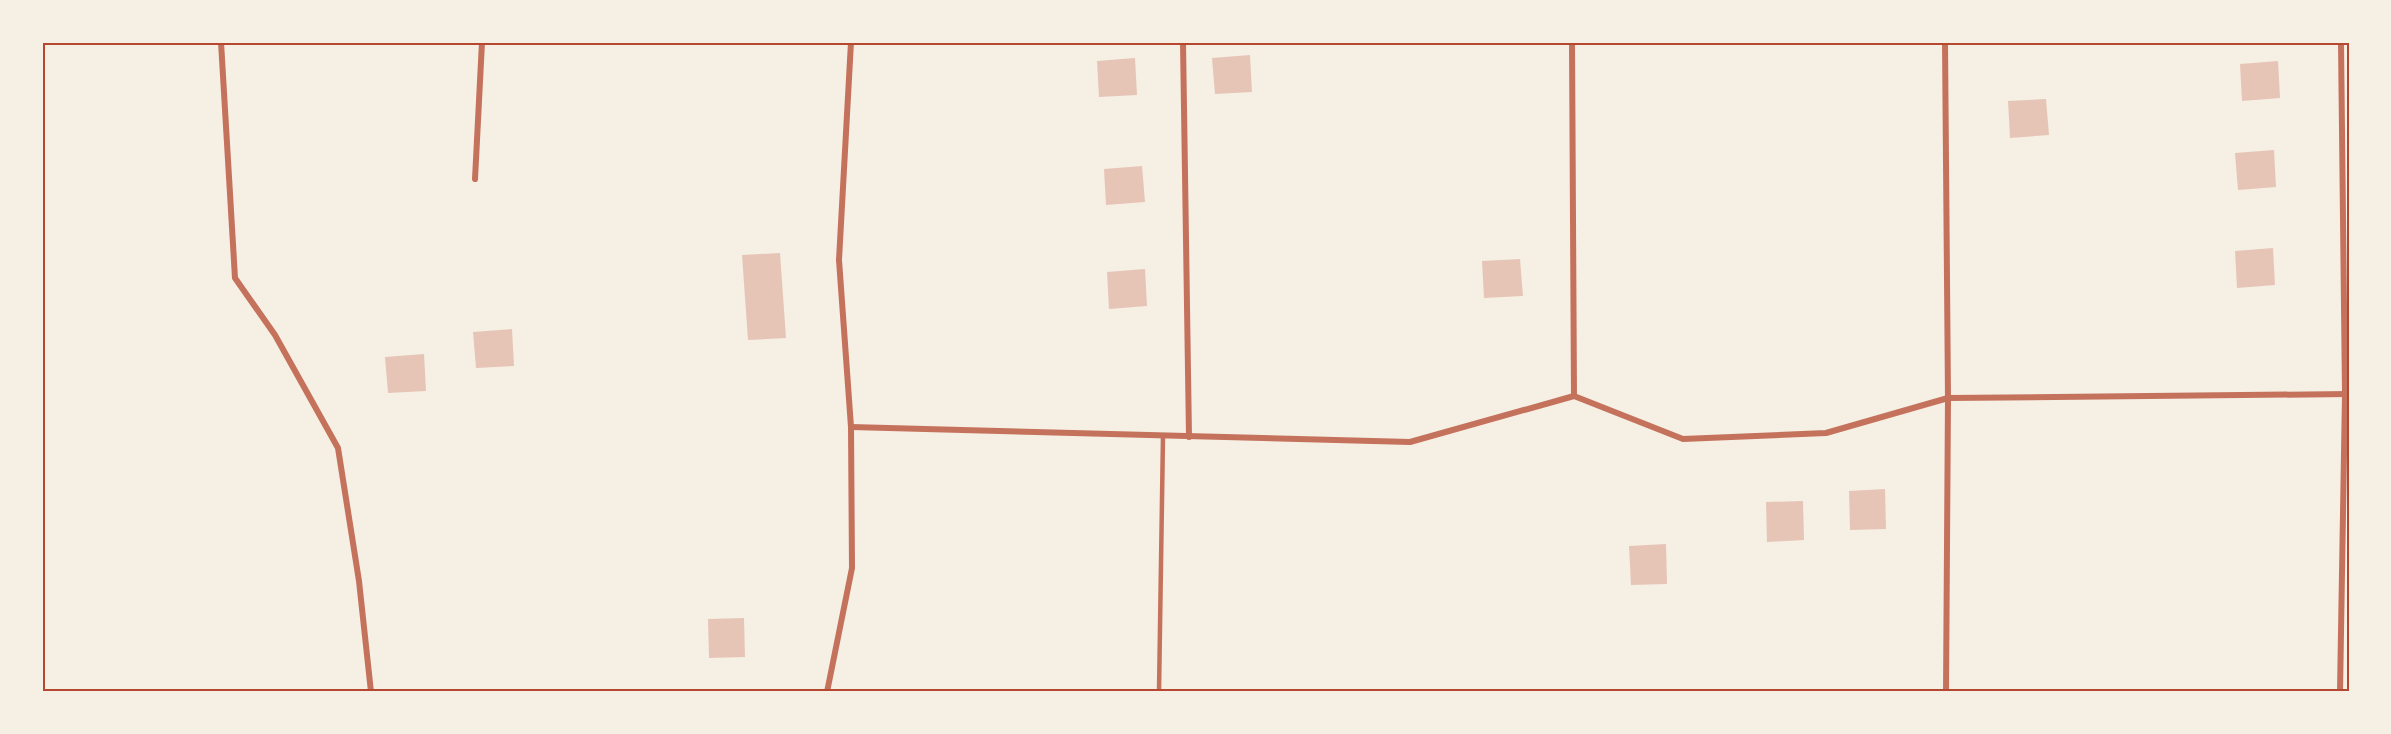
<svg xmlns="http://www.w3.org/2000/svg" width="2391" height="734" font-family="Mulish,sans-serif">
  <rect width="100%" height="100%" fill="#f6efe4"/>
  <!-- building -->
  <g fill="#e6c5b7">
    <path d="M1250,55L1252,92L1215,94L1212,58Z"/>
    <path d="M1135,58L1137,95L1099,97L1097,61Z"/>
    <path d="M2278,61L2280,98L2242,101L2240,64Z"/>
    <path d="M2046,99L2049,135L2010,138L2008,101Z"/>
    <path d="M2274,150L2276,187L2238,190L2235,153Z"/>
    <path d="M1142,166L1145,202L1106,205L1104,169Z"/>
    <path d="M2273,248L2275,285L2237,288L2235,251Z"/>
    <path d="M780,253L786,338L748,340L742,255Z"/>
    <path d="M1520,259L1523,296L1484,298L1482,261Z"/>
    <path d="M1145,269L1147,306L1109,309L1107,272Z"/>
    <path d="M512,329L514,366L476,368L473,332Z"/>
    <path d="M424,354L426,391L388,393L385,357Z"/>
    <path d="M1885,489L1886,529L1850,530L1849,491Z"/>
    <path d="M1803,501L1804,540L1767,542L1766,502Z"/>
    <path d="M1666,544L1667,584L1631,585L1629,546Z"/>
    <path d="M744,618L745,657L709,658L708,619Z"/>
  </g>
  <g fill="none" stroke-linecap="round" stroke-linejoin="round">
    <!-- service -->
    <path stroke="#c5725c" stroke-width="4.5" d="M1159,692L1163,436"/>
    <!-- minor -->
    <g stroke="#c5725c" stroke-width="6">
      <path d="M221,42L235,278L275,335L338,448L359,581L371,692"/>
      <path d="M1183,42L1189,437"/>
      <path d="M1572,42L1574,396"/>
      <path d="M1945,42L1948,398L1946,692"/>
      <path d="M475,179L482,42"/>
      <path d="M851,427L1410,442L1574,396L1683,439L1826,433L1948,398L2349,394"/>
      <path d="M827,692L852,568L851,427L839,260L851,42"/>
      <path d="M2340,692L2345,394L2341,42"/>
    </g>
  </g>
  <!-- border -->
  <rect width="2391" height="734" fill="none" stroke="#f6efe4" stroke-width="87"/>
  <rect x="44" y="44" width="2304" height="646" fill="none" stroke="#b5482f" stroke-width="2"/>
</svg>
